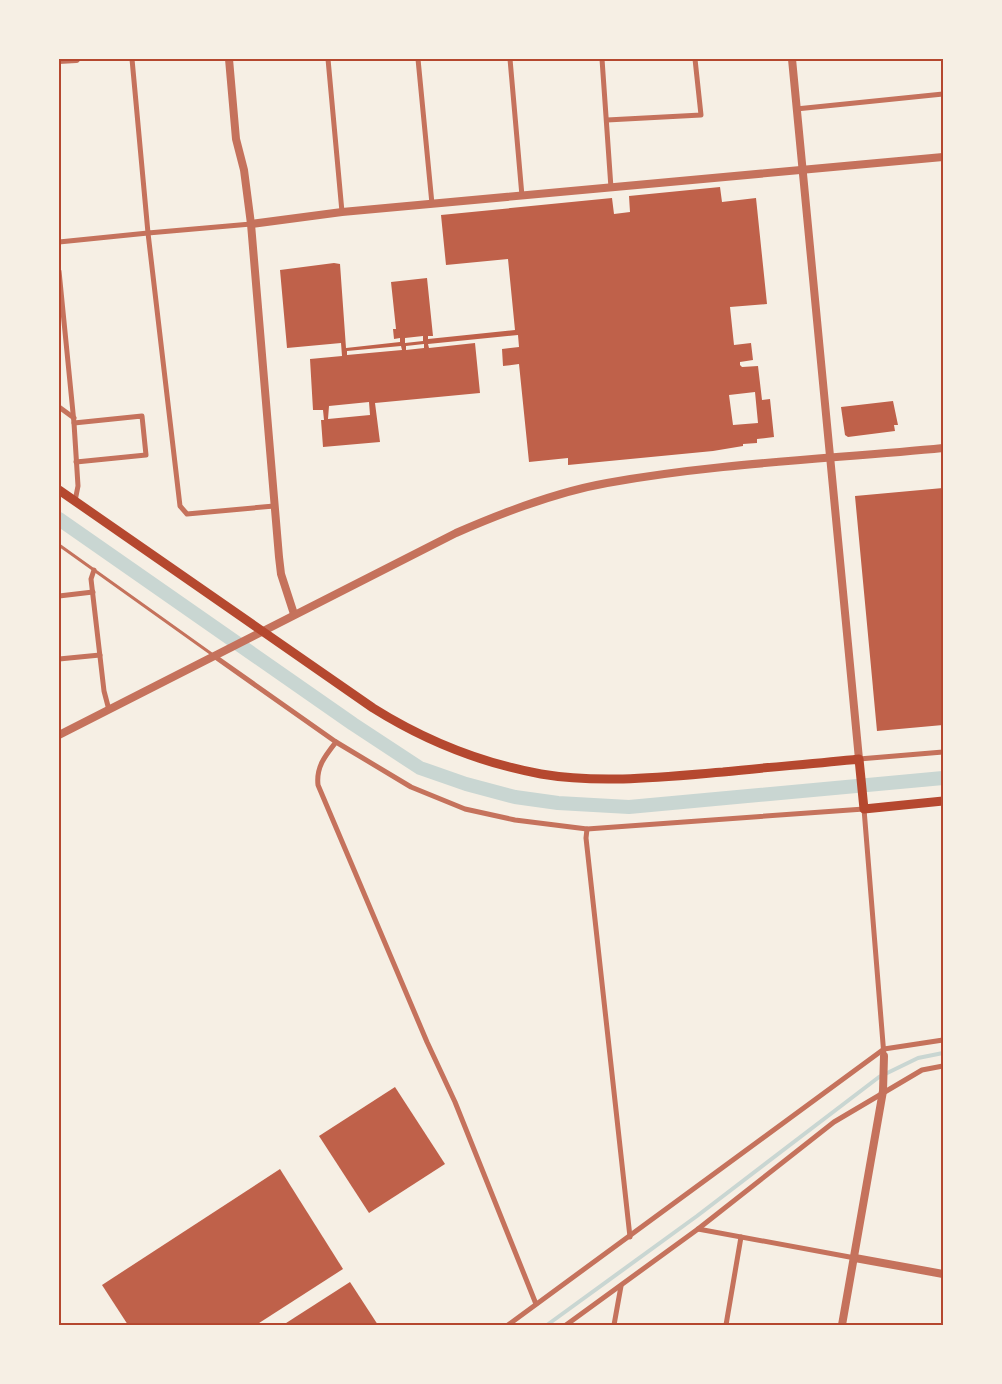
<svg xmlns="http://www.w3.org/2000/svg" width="1002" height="1384" font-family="Helvetica,sans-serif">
  <rect width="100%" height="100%" fill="#f6efe4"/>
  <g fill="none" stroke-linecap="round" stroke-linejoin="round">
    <!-- stream -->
    <path stroke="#c9d6d2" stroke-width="4" d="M547,1325L697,1216L879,1077L918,1058L943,1053"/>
    <!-- canal -->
    <path stroke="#c9d6d2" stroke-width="14" d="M59,519L353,724L420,768L466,784L515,797L558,803L629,807L943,778"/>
  </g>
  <!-- building -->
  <g fill="#bf614a" fill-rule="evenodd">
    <path d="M720,187L722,202L756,198L767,304L730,307L734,345L751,343L753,360L740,362V365L742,367L758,366L762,400L770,399L774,437L757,439V443L743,444V446L713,451L568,465V458L529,462L519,364L503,366L502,349L519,347L518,335L428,344L429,348L475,343L480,393L375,403L380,442L323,447L321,420H324L323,410H313L310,359L342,356L341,343L287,348L280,270L334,263L340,264L346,348L400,342V338L394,339L393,329H396L391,282L427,278L433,336H428V339L515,330L508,259L446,265L441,215L612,198L614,214L630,212L629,196ZM423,336V341L405,343V338ZM424,344V348L406,350V346ZM401,346L402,350L347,355V351ZM755,392L758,423L733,425L729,395ZM369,402L370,415L328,419L329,406Z"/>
    <path d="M893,401L898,425H894L895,431L848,437L845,435L841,407Z"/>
    <path d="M943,488V725L877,731L855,496Z"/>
    <path d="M395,1087L445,1164L369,1213L319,1136Z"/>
    <path d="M280,1169L343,1269L256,1325H128L102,1285Z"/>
    <path d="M350,1282L378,1325H283Z"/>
  </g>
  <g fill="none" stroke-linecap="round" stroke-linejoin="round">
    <!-- service -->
    <path stroke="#c5725c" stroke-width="3" d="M59,545L213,655"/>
    <!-- minor -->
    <g stroke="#c5725c" stroke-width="5">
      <path d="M132,59L148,233L251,224"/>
      <path d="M328,59L342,212"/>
      <path d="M418,59L432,204"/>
      <path d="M510,59L522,196"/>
      <path d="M602,59L611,188"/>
      <path d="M796,109L943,94"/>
      <path d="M607,120L701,115L695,59"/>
      <path d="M59,242L148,233L180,506L187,514L274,506"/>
      <path d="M59,271L74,423L78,486L75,501"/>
      <path d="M59,407L74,418"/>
      <path d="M74,423L142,416L146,455L76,462"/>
      <path d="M94,570L91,579L104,691L109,710"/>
      <path d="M59,596L93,592"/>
      <path d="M214,656L336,742L411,787L465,809L515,820L587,829L864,809L884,1056"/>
      <path d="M59,659L100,655"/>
      <path d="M336,742C325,756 316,767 318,785L427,1042L455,1102L536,1304"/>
      <path d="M859,759L943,752"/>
      <path d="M587,829L586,838L630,1237"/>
      <path d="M698,1229L855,1258"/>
      <path d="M508,1325L884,1049L943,1040"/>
      <path d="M566,1325L698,1229L834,1122L922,1070L943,1066"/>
      <path d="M614,1325L621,1286"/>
      <path d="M726,1325L741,1237"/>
    </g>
    <!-- tertiary -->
    <g stroke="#c5725c" stroke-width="8">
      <path d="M229,59L236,139L244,170L251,224L279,557L281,574L294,614"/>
      <path d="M792,59L859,759"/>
      <path d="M59,60L76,59"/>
      <path d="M251,224L342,212L943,157"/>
      <path d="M59,735L456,533C504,512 556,492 607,483C718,463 832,459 943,448"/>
      <path d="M855,1258L943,1274"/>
      <path d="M842,1325L883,1091L884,1056"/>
    </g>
    <!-- secondary -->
    <path stroke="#b5482f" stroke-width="9" d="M59,490L373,708C424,740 481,763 541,774C600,784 663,777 723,772C768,767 813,764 859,759L864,809L943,801"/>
  </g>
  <!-- border -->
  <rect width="1002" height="1384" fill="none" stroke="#f6efe4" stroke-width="120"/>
  <rect x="60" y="60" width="882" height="1264" fill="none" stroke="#b5482f" stroke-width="2"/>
</svg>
